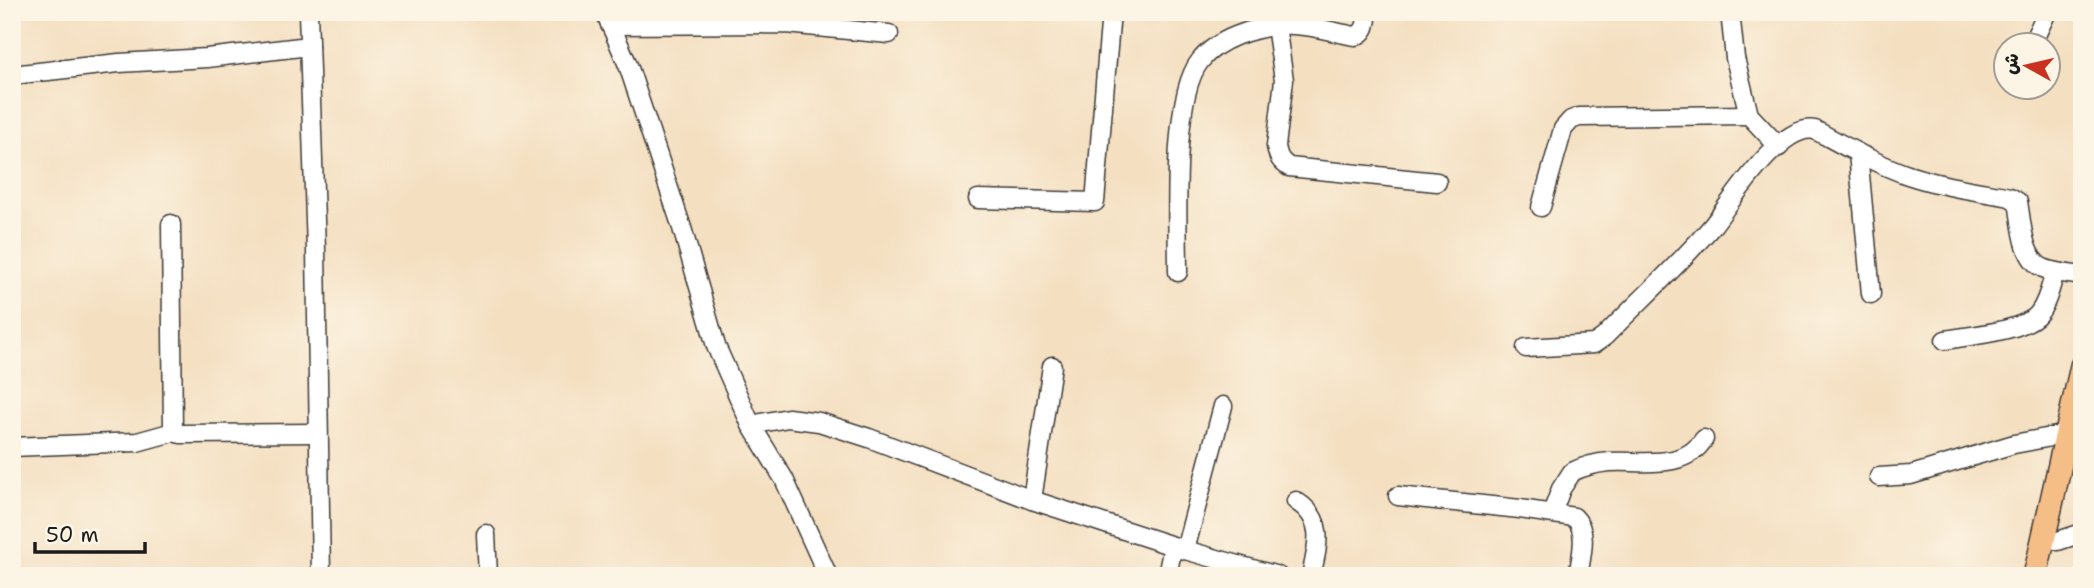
<svg xmlns="http://www.w3.org/2000/svg" width="2094" height="588" font-family="'Shantell Sans','Playpen Sans Arabic',sans-serif">
  <rect width="100%" height="100%" fill="#fcf5e5"/>
  <filter id="ink" filterUnits="userSpaceOnUse"><feTurbulence type="fractalNoise" baseFrequency=".0143" numOctaves="2"/><feDisplacementMap in="SourceGraphic" scale="14" xChannelSelector="R" yChannelSelector="G"/><feConvolveMatrix kernelMatrix="1 2 1 2 8 2 1 2 1" color-interpolation-filters="sRGB"/></filter>
  <filter id="wash" filterUnits="userSpaceOnUse"><feTurbulence type="fractalNoise" baseFrequency=".00686" numOctaves="4" result="noise"/><feDisplacementMap in="SourceGraphic" scale="28" xChannelSelector="R" yChannelSelector="G"/><feGaussianBlur stdDeviation="1.57" result="paint"/><feColorMatrix in="noise" values="0 0 0 0 0 0 0 0 0 0 0 0 0 0 0 0 0 1.4 0 .05"/><feComposite in="paint" operator="in"/></filter>
  <g filter="url(#wash)">
    <rect width="100%" height="100%" fill="#f4dfc1"/>
  </g>
  <g filter="url(#ink)">
    <g fill="none" stroke-linecap="round" stroke-linejoin="round">
      <defs>
        <g id="minor">
          <path d="M308,12L316,250L321,576"/>
          <path d="M605,12L628,65L682,228L716,346L751,425L784,479L828,576"/>
          <path d="M1274,12L1284,80L1276,146C1278,157 1280,161 1289,167L1437,182"/>
          <path d="M1730,12L1735,58L1749,115L1779,147"/>
          <path d="M610,25L787,24L889,34"/>
          <path d="M2031,46L2047,12"/>
          <path d="M12,75L119,63L207,58L309,46"/>
          <path d="M1858,153L1871,294"/>
          <path d="M978,199L1095,202L1111,12"/>
          <path d="M1541,207L1563,129L1571,120L1579,117L1749,115"/>
          <path d="M171,224L173,432L181,434L318,433"/>
          <path d="M1178,272C1178,224 1171,97 1200,61C1218,38 1253,28 1281,25C1305,23 1332,32 1355,36C1367,32 1366,23 1368,12"/>
          <path d="M1945,340C1967,336 2026,331 2039,313C2048,301 2051,285 2055,272"/>
          <path d="M1526,348L1594,344L1604,337C1640,300 1680,264 1713,225C1732,201 1780,123 1815,130C1845,146 1876,164 1908,175C1941,186 1976,191 2010,197L2018,202C2022,222 2022,258 2043,268C2055,273 2070,274 2082,276"/>
          <path d="M751,425L788,418L819,422L869,438L1032,500L1185,550L1278,576"/>
          <path d="M12,447L137,442L173,432"/>
          <path d="M1879,477L1911,475L2014,444L2067,434"/>
          <path d="M1398,496L1520,509L1574,517C1589,531 1581,557 1578,576"/>
          <path d="M1032,500L1052,366"/>
          <path d="M1296,501C1326,520 1318,545 1311,576"/>
          <path d="M1552,513L1561,489L1572,472C1584,466 1597,463 1610,462C1642,460 1684,471 1704,439"/>
          <path d="M486,534L488,576"/>
          <path d="M2058,541L2082,533"/>
          <path d="M1185,550L1223,406"/>
          <path d="M1167,576L1173,546"/>
        </g>
        <path id="major" d="M2035,576L2082,366"/>
      </defs>
      <!-- minor casing -->
      <use href="#minor" stroke="#3c3935" stroke-width="21"/>
      <!-- major casing -->
      <use href="#major" stroke="#3c3935" stroke-width="26"/>
      <!-- minor -->
      <use href="#minor" stroke="#fff" stroke-width="18"/>
      <!-- major -->
      <use href="#major" stroke="#f6be87" stroke-width="23"/>
    </g>
  </g>
  <!-- margin -->
  <rect width="2094" height="588" fill="none" stroke="#fcf5e5" stroke-width="42"/>
  <!-- north arrow -->
  <g transform="translate(2027 66) rotate(278)"><circle r="33" fill="#fcf5e5" stroke="#a29e95" stroke-width="2"/>
  <path d="M0-5L12 26L0 18L-12 26Z" fill="#c8321e"/>
  <text y="-10" font-size="19" font-weight="bold" text-anchor="middle" fill="#1c1c1c">ش</text>
  </g>
  <!-- scale -->
  <path d="M35 542v10h110v-10" fill="none" stroke="#1c1c1c" stroke-width="3.5"/>
  <text x="46" y="542" font-size="21" fill="#1c1c1c" stroke="#fcf5e5" stroke-width="5" paint-order="stroke">50 m</text>
</svg>
